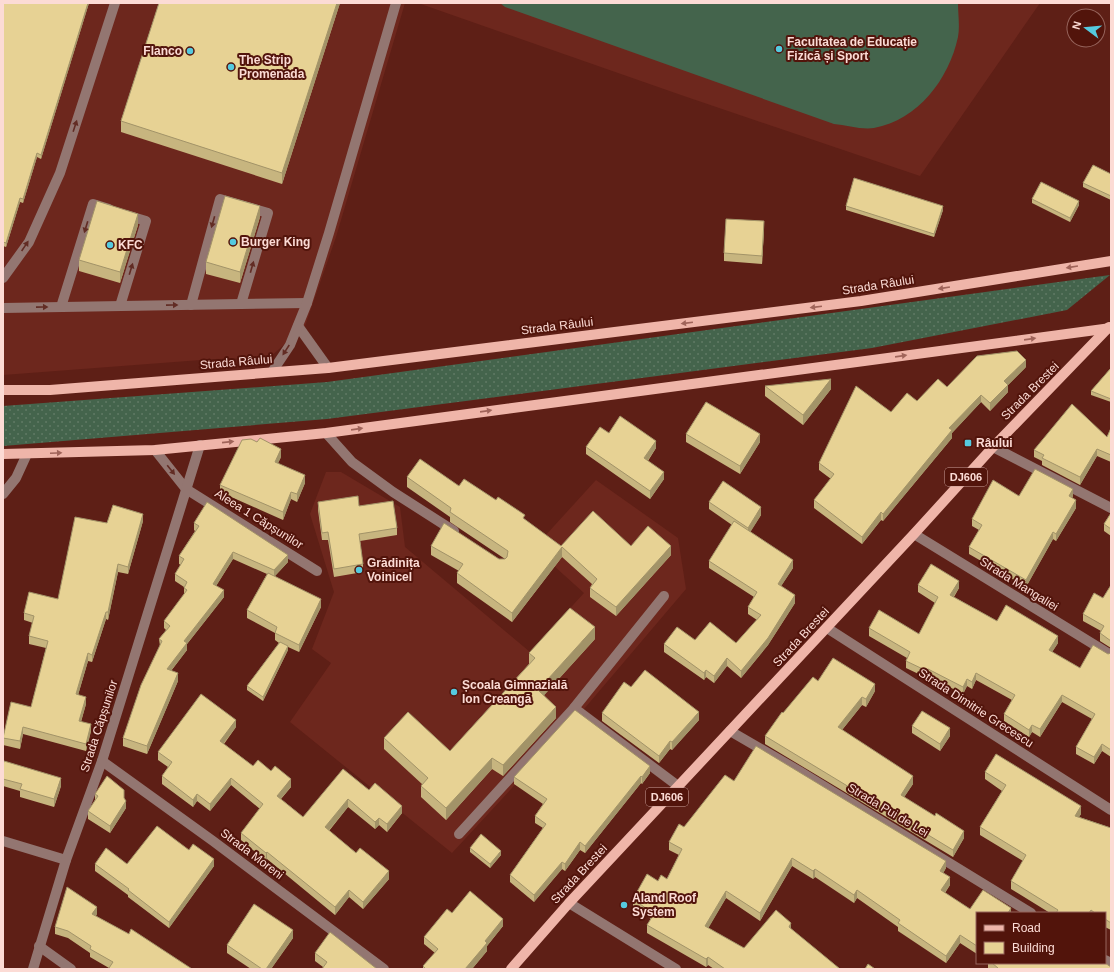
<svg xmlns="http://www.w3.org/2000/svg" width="1114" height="972" font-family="Arial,sans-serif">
  <defs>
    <pattern id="grass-dots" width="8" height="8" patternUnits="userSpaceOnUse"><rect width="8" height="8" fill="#44644c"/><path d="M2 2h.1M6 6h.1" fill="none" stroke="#607a65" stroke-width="1.8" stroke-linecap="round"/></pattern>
  </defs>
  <rect width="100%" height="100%" fill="#5e1f16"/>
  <!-- built -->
  <g fill="#6d271d">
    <path d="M3,3H405L336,237L305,326L269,358L214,359L3,375Z"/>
    <path d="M418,3H1040L920,176L681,95Z"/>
    <path d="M326,472H341L400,507L405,547L530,652L584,593L534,548L596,480L678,538L686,589L573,722L452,853L290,722L331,663L312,649L334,592L310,514Z"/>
  </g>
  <!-- grass -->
  <path fill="url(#grass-dots)" d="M1110,275L1067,310L872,348L327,419L3,446V406L327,382Z"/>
  <!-- pitch -->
  <path fill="#44644c" d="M500,3H958C958,14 960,26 958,37C949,79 918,120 874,128C862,130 846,125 834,124L505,7Z"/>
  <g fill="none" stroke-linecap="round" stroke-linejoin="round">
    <!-- minor -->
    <g stroke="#937671" stroke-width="10">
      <path d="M3,278L29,242L60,173L115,3"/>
      <path d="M191,305L220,199L268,213L241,304"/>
      <path d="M120,306L146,221L126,215"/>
      <path d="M61,307L93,204L109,209"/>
      <path d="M3,308L307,303"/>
      <path d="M298,326L328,368"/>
      <path d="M272,372L290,345L307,303L329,233L396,3"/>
      <path d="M326,433L352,462L393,492L454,531"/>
      <path d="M993,447L1111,508"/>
      <path d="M155,450L186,489L317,571"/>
      <path d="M3,494L16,478L27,454"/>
      <path d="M914,534L1111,655"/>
      <path d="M827,628L1111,810"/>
      <path d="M574,708L678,786"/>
      <path d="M730,731L799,771L1031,913"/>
      <path d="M102,761L213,841L384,969"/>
      <path d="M459,834L574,708L664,596"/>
      <path d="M3,841L66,860"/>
      <path d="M569,903L676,969"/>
      <path d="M39,946L71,969"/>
      <path d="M1105,960L1111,963"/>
      <path d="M33,969L66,860L102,761L200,445"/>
    </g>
    <!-- major -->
    <g stroke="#efb5a9" stroke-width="10">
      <path d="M3,390H50L328,368L861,301L1111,261"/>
      <path d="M3,454L155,450L326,433L1111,328"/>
      <path d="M511,969L569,903L914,534L993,447L1109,327"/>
    </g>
  </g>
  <!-- wall -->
  <g fill="#c7b57f">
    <path d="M3,3H89L41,159L37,157L23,203L20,202L6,247L3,246Z"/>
    <path d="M159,3H340L282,184L121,132V121Z"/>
    <path d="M1111,174V200L1083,187V183Z"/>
    <path d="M1032,199L1079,205L1070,222L1032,203Z"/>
    <path d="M846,206L943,210L934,237L846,210Z"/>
    <path d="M260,217L240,283L206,274V262Z"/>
    <path d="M138,225L120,283L79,271V260Z"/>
    <path d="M764,229L762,264L724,261V253Z"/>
    <path d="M1026,367L1008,385V392L990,411L981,402L952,433V438L883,521L881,520L862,544L814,508V500L831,479L819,470V463L891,412L917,401Z"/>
    <path d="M1111,368V402L1091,395V391Z"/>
    <path d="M765,386L831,389L803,425L765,396Z"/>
    <path d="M1111,428V462L1097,456L1080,485L1042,465V461L1034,457V450L1107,437Z"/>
    <path d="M609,433L656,448L648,461L664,479L650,499L586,454V447Z"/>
    <path d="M686,434L760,442L740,474L686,442Z"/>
    <path d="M281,457L278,463L305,483L297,502L291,499L283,520L220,492V485Z"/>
    <path d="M407,477L459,486L525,520L561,546H631L671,555L616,616L590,597V588L592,584L562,557L512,622L457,583V573L459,571L431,555V546L499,559H505L450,522V517L407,487Z"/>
    <path d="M1019,496H1073L1072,498L1076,508L1056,541L1053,539L1026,587L969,554V547L979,530L972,526V519Z"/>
    <path d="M318,502L359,506L397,528V535L360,541L363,564V572L334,577L328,540H322L318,510Z"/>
    <path d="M709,502L761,515L750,532L793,568L781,586L795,603L768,645L741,678L727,666L714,683L706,677L704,680L664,652V644L695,640L736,643L757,620L748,614V607L754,597L709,568V561L732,525L709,509Z"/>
    <path d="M1111,513V536L1104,531V524Z"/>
    <path d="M143,521L128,574L118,572L108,620L106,619L92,662L88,661L78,695L86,704L81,722L91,731L86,751L23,734L20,749L3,745V738L31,707L46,648L29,644V636L33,623L24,620V613L58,599L107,523Z"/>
    <path d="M194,523L288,562L275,576L321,607L299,652L288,647V650L263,701L247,690V686L279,643L275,640V633L247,618V610L267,574L233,559L216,586L224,597L187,644V650L171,671L178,681L147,754L123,746V738L160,646L159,639L166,630L164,628V621L184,595V587L175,581V574L181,565L179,564V556L195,531L194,530Z"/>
    <path d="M918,585L959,588L954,597L997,621L1058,643L1052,652L1080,668L1108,654L1111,653V757L1102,751L1094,764L1076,754V747L1092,719L1062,702L1040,737L1032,732L1029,737L1004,721V714L1012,700L976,680L972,689L967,686L963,694L928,676L927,678L906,668V661L907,658L869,636V628L919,634L935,603L918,592Z"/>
    <path d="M1111,585V648L1100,641V633L1101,631L1083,621V614L1103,598Z"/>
    <path d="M595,639L544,695L556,718L503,776L492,769L446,820L421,797V786L422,784L384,749V738L450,751L529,664V653Z"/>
    <path d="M631,687L699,720L672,750L670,749L659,763L602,721V713Z"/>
    <path d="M875,691L866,707L862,705L842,730L913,784L904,797L964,838L953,857L765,744V736L783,713Z"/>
    <path d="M912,726L950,736L940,751L912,733Z"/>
    <path d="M236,727L224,744L253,766L291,787L281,799L303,817L369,790L402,813L387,832L379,825L375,829L348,807L329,831L389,879L363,909L349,897L335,915L267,859L266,861L241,840V833L260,809L231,785L210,811L197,801L193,807L162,784V776L168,767L158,760V752Z"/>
    <path d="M3,766L61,786L54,807L20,797V791L3,786Z"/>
    <path d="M985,772L1081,814L1079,817L1111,828V930L1105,927V913H1050L1011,889V881L1023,861L980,835V827L1002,791L985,779Z"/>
    <path d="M650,773L642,784L641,783L585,853L580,850L565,871L562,869L534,902L510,882V875L543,828L535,823V816L543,804L514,784V777Z"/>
    <path d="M734,781L946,868L943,873L950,885L945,893L970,909L1011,913H977V954L960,943L946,963L898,931V927L857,898L854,903L815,877L813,879L792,866L760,921L726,898L708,928L744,948L791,929L840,969H714L708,965L706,967L647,933V925L651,919L633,907V899L658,881L667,879L679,855L669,850V842L684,827Z"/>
    <path d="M95,794L124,798L126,808L110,833L88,819V811L95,800Z"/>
    <path d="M470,848L501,855L490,868L470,852Z"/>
    <path d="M189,850L214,866L169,928L128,897V895L95,871V864H127Z"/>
    <path d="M452,913L503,926L487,946V951L472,969H423V966L435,953L424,944V937Z"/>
    <path d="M97,914L96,916L192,969H109V968L90,957V953L68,938L55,934V927Z"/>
    <path d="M293,938L271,969H251L227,953V945Z"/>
    <path d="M315,953L377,969L323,967L315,961Z"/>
    <path d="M988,963H1105L1111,969H989L988,968Z"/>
  </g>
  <!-- shaded-wall -->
  <g fill="#a29368">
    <path d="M88,3H89L41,159V155Z"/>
    <path d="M337,3H340L282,184V173Z"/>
    <path d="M37,153V157L23,203V199Z"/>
    <path d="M20,198V202L6,247V243Z"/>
    <path d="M1079,201V205L1070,222V218Z"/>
    <path d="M260,206V217L240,283V272Z"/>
    <path d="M943,206V210L934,237V234Z"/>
    <path d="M138,214V225L120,283V272Z"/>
    <path d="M764,221V229L762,264V256Z"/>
    <path d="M1026,360V367L1004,389V381Z"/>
    <path d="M831,379V389L803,425V415Z"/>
    <path d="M1008,385V392L990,411V403Z"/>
    <path d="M981,395V402L952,433V438L883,521V514L949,428Z"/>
    <path d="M760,434V442L740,474V466Z"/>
    <path d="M656,441V448L644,466V458Z"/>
    <path d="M281,449V457L275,470V462Z"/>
    <path d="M1097,449V456L1080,485V477Z"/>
    <path d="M664,472V479L650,499V491Z"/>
    <path d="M305,475V483L297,502V494Z"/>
    <path d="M1073,489V496L1069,504V496Z"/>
    <path d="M291,492V499L283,520V512Z"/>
    <path d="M1076,500V508L1056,541V534Z"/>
    <path d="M761,507V515L748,536V528Z"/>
    <path d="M881,512V520L862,544V537Z"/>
    <path d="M143,514V521L128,574V567Z"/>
    <path d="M1053,532V539L1026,587V580Z"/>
    <path d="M671,546V555L616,616V607Z"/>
    <path d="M562,547V557L512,622V613Z"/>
    <path d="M233,552V559L213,591V584Z"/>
    <path d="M288,555V562L274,577V570Z"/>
    <path d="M793,560V568L778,591V584Z"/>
    <path d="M118,564V572L108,620V612Z"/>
    <path d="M959,581V588L950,602V595Z"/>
    <path d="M224,590V597L187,644V650L167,676V669L184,641Z"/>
    <path d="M795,595V603L768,645L741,678V671Z"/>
    <path d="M321,599V607L299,652V645Z"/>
    <path d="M106,612V619L92,662V655Z"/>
    <path d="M595,627V639L538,702V690Z"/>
    <path d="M1058,636V643L1049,657V650Z"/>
    <path d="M288,646V650L263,701V697Z"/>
    <path d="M88,653V661L76,702V694Z"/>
    <path d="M727,658V666L714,683V676Z"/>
    <path d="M928,669V676L927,678V671Z"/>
    <path d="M706,670V677L704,680V673Z"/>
    <path d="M178,673V681L147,754V746Z"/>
    <path d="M976,673V680L972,689V682Z"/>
    <path d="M967,679V686L963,694V687Z"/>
    <path d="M875,684V691L866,707V699Z"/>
    <path d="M1062,695V702L1040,737V729Z"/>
    <path d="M86,697V704L79,728V721Z"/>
    <path d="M862,697V705L838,735V727Z"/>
    <path d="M556,707V718L503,776V765Z"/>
    <path d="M699,712V720L672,750V742Z"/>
    <path d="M236,720V727L220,748V741Z"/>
    <path d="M91,724V731L86,751V744Z"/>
    <path d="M1032,725V732L1029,737V730Z"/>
    <path d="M23,727V734L20,749V741Z"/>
    <path d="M950,728V736L940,751V744Z"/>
    <path d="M670,741V749L659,763V756Z"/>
    <path d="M1102,744V751L1094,764V757Z"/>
    <path d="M492,758V769L446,820V808Z"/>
    <path d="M650,766V773L642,784V777Z"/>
    <path d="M641,776V783L585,853V846Z"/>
    <path d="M913,776V784L901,802V795Z"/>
    <path d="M61,778V786L54,807V799Z"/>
    <path d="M231,778V785L210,811V804Z"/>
    <path d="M291,779V787L277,803V796Z"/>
    <path d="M124,790V805L126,801V808L110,833V826Z"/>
    <path d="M197,794V801L193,807V800Z"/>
    <path d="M348,799V807L325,835V827Z"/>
    <path d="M402,806V813L387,832V824Z"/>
    <path d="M1081,806V814L1075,824V816Z"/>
    <path d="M379,818V825L375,829V822Z"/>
    <path d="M964,831V838L953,857V850Z"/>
    <path d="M580,842V850L565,871V864Z"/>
    <path d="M501,851V855L490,868V864Z"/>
    <path d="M267,852V859L266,861V853Z"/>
    <path d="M792,858V866L760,921V913Z"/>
    <path d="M214,859V866L169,928V922Z"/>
    <path d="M946,861V868L940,879V871Z"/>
    <path d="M562,862V869L534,902V895Z"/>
    <path d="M815,869V877L813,879V871Z"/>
    <path d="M389,871V879L363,909V902Z"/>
    <path d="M950,877V885L941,898V890Z"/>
    <path d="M349,890V897L335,915V907Z"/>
    <path d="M857,890V898L854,903V895Z"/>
    <path d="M726,891V898L705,934V926Z"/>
    <path d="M97,907V914L92,921V914Z"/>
    <path d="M1011,908V913H1008Z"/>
    <path d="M503,919V926L487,946V951L472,969H465L485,941Z"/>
    <path d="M791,923V931L789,927Z"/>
    <path d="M293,930V938L271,969H266Z"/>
    <path d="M960,935V943L946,963V956Z"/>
    <path d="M708,957V965L706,967V959Z"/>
  </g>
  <!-- building -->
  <g fill="#e7d294" stroke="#a29368">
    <path d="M3,3H88L41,155L37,153L23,199L20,198L6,243L3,242Z"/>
    <path d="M159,3H337L282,173L121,121Z"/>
    <path d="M1093,165L1111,174V196L1083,183Z"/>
    <path d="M854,178L943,206L934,234L846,206Z"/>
    <path d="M1041,182L1079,201L1070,218L1032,199Z"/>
    <path d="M225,196L260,206L240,272L206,262Z"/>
    <path d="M97,201L138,214L120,272L79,260Z"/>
    <path d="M726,219L764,221L762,256L724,253Z"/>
    <path d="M1017,351L1026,360L1004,381L1008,385L990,403L981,395L949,428L952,430L883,514L881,512L862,537L814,500L834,474L819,463L856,386L891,412L907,393L917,401L938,379L947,387L977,356Z"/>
    <path d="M1111,368V399L1091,391Z"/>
    <path d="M831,379L803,415L765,386Z"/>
    <path d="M706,402L760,434L740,466L686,434Z"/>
    <path d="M1072,404L1107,437L1111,428V455L1097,449L1080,477L1042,458L1044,455L1034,450Z"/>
    <path d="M620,416L656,441L644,458L664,472L650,491L586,447L600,427L609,433Z"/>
    <path d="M260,438L281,449L275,462L305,475L297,494L291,492L283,512L220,485L242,440L251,439L257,442Z"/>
    <path d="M420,459L459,486L464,479L496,500L498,497L525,515L523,518L561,546L593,511L631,546L648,526L671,546L616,607L590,588L597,579L562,547L512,613L457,573L463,564L431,546L444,523L499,559H505L507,557L508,551L450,512L451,508L407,477Z"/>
    <path d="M1035,469L1073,489L1069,496L1076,500L1056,534L1053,532L1026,580L969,547L982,525L972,519L993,480L1019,496Z"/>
    <path d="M723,481L761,507L748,528L709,502Z"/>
    <path d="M358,496L359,506L393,501L397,528L359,534L363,564L334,569L328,532L322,533L318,502Z"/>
    <path d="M207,502L288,555L274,570L233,552L213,584L224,590L184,641L187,643L167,669L178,673L147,746L123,738L141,685L162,641L159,639L170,626L164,621L187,590L184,588L187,582L175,574L184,559L179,556L199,526L194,523Z"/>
    <path d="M113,505L143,514L128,567L118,564L108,612H106L92,655L88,653L76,694L86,697L79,721L91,724L86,744L23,727L20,741L3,738L11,702L31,707L48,641L29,636L34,616L24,613L29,592L58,599L75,517L107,523Z"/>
    <path d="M1111,513V529L1104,524Z"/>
    <path d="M734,521L793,560L778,584L795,595L768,638L741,671L727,658L714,676L706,670L704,673L664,644L677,627L695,640L710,622L736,643L761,615L748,607L757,592L709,561Z"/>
    <path d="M931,564L959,581L950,595L997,621L1006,605L1058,636L1049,650L1080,668L1093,645L1108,654L1111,653V750L1102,744L1094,757L1076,747L1095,714L1062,695L1040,729L1032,725L1029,730L1004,714L1015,695L976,673L972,682L967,679L963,687L928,669L927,671L906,661L910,652L869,628L879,610L919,634L938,597L918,585Z"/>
    <path d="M268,573L321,599L299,645L275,633L277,627L247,610Z"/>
    <path d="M1111,585V641L1100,633L1104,626L1083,614L1094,593L1103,598Z"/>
    <path d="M570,608L595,627L538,690L556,707L503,765L492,758L446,808L421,786L428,778L384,738L408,712L450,751L535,658L529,653Z"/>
    <path d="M280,642L288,646L263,697L247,686Z"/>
    <path d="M833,658L875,684L866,699L862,697L838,727L913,776L901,795L935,816L936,813L964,831L953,850L765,736L782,712L783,713L813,677L818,681Z"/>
    <path d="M645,670L699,712L672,742L670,741L659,756L602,713L624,682L631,687Z"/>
    <path d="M201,694L236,720L220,741L253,766L258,760L271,771L275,766L291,779L277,796L303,817L343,769L369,790L375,783L402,806L387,824L379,818L375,822L348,799L325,827L356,853L360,848L389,871L363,902L349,890L335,907L267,852L266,853L241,833L263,804L231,778L210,804L197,794L193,800L162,776L172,762L158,752Z"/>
    <path d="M575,710L650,766L642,777L641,776L585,846L580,842L565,864L562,862L534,895L510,875L546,824L535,816L547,799L514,777Z"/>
    <path d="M922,711L950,728L940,744L912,726Z"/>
    <path d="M756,746L946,861L940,871L950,877L941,890L970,909L983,890L1011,908L1008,913H977V946L960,935L946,956L898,923L900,920L857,890L854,895L815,869L813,871L792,858L760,913L726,891L705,926L744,948L776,910L791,923L789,927L840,969H725L708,957L706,959L647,925L654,914L633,899L647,874L658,881L661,875L667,879L682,849L669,842L679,824L684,827L725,775L734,781Z"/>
    <path d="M996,754L1081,806L1075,816L1111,828V923L1105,919V913H1095L1091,910L1089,913H1056L1058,910L1011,881L1026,855L980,827L1006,785L985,772Z"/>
    <path d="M4,761L61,778L54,799L20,789L22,784L3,779V766Z"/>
    <path d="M107,776L124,790V798L126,801L110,826L88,811L98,796L95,794Z"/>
    <path d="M157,826L189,850L193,844L214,859L169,922L128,890L129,889L95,864L106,848L127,864Z"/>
    <path d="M481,834L501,851L490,864L470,848Z"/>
    <path d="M67,887L97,907L92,914L129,934L131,929L192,969H112L109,968L113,962L90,949L91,946L68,931L55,927Z"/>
    <path d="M470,891L503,919L485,941L487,943L465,969H426L423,966L438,949L424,937L447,909L452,913Z"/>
    <path d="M254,904L293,930L266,969H262L227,945Z"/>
    <path d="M330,932L377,969H322L327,962L315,953Z"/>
    <path d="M992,963H1105L1111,967V969H997L998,968Z"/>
    <path d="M868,964L875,969H865Z"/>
  </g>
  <!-- one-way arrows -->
  <defs><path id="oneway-solid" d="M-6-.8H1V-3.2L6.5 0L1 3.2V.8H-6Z"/></defs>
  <g fill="#622c24">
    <use href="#oneway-solid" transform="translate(75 126) rotate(-72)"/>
    <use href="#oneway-solid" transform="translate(213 222) rotate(106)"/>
    <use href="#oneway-solid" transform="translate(86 227) rotate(107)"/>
    <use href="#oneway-solid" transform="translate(25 246) rotate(-56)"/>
    <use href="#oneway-solid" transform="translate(252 267) rotate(-74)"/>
    <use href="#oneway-solid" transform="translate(131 269) rotate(-73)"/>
    <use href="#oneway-solid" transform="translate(172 305) rotate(-1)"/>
    <use href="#oneway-solid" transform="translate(42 307) rotate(-1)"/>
    <use href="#oneway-solid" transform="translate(286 350) rotate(123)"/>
    <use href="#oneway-solid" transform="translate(171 470) rotate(51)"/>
  </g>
  <g fill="#a0645a">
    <use href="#oneway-solid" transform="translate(1072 267) rotate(171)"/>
    <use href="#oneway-solid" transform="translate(944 288) rotate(171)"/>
    <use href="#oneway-solid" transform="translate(816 307) rotate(173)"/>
    <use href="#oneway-solid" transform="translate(687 323) rotate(173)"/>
    <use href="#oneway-solid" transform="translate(1030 339) rotate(-8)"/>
    <use href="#oneway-solid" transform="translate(901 356) rotate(-8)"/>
    <use href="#oneway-solid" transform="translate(486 411) rotate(-8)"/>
    <use href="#oneway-solid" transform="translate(357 429) rotate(-8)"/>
    <use href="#oneway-solid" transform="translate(228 442) rotate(-6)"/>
    <use href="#oneway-solid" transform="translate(56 453) rotate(-2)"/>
  </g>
  <!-- markers -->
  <g fill="#55cadf" stroke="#52140b" stroke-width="1.5">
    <circle cx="779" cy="49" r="4"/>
    <circle cx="190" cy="51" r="4"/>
    <circle cx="231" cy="67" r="4"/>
    <circle cx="233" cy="242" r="4"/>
    <circle cx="110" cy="245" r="4"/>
    <rect x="964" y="439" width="8" height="8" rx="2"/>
    <circle cx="359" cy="570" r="4"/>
    <circle cx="454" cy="692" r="4"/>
    <circle cx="624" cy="905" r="4"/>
  </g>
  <g text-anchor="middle" stroke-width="4" stroke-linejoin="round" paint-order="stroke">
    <!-- shield labels -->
    <g fill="#52140b" stroke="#c99f98" stroke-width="1">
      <rect x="945" y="468" width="42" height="18" rx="3"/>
      <rect x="646" y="788" width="42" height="18" rx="3"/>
    </g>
    <g font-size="11" font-weight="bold" fill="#fcdbd5">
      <text x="966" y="481">DJ606</text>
      <text x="667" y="801">DJ606</text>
    </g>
    <!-- poi labels -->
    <g font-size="12" font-weight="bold" fill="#fcdbd5" stroke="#52140b" text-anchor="start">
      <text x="787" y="46">Facultatea de Educație<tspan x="787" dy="14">Fizică și Sport</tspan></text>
      <text x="182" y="55" text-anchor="end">Flanco</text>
      <text x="239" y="64">The Strip<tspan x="239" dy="14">Promenada</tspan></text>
      <text x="241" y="246">Burger King</text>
      <text x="118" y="249">KFC</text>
      <text x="976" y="447">Râului</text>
      <text x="367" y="567">Grădinița<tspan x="367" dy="14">Voinicel</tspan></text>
      <text x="462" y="689">Școala Gimnazială<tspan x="462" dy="14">Ion Creangă</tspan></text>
      <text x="632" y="902">Aland Roof<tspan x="632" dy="14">System</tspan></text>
    </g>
    <!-- street labels -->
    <g font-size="12" fill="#fcdbd5" stroke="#52140b">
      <text transform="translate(878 285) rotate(-9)" y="4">Strada Râului</text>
      <text transform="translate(557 326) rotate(-7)" y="4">Strada Râului</text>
      <text transform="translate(236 362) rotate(-5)" y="4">Strada Râului</text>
      <text transform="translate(1030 391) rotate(-45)" y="4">Strada Brestei</text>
      <text transform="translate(259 519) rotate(32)" y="4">Aleea 1 Căpșunilor</text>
      <text transform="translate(1019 584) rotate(32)" y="4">Strada Mangaliei</text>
      <text transform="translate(801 637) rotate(-47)" y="4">Strada Brestei</text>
      <text transform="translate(976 708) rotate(33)" y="4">Strada Dimitrie Grecescu</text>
      <text transform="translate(99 726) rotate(-72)" y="4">Strada Căpșunilor</text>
      <text transform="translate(888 810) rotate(31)" y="4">Strada Pui de Lei</text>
      <text transform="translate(252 854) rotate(37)" y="4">Strada Moreni</text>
      <text transform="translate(579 874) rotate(-47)" y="4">Strada Brestei</text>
    </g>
  </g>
  <!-- border -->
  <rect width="1114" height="972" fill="none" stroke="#fcdbd5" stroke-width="8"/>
  <!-- legend -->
  <rect x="976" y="912" width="130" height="52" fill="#52140b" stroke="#96645c"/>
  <rect x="984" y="925" width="20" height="6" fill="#efb5a9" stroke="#96645c"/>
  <text x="1012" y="932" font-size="12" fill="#fcdbd5">Road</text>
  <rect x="984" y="942" width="20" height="12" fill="#e7d294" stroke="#96645c"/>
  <text x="1012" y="952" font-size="12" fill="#fcdbd5">Building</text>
  <!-- north arrow -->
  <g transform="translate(1086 28) rotate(286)"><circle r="19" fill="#52140b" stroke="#96645c"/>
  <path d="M0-3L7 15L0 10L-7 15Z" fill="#55cadf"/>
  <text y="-6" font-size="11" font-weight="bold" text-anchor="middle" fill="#fcdbd5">N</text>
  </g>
</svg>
